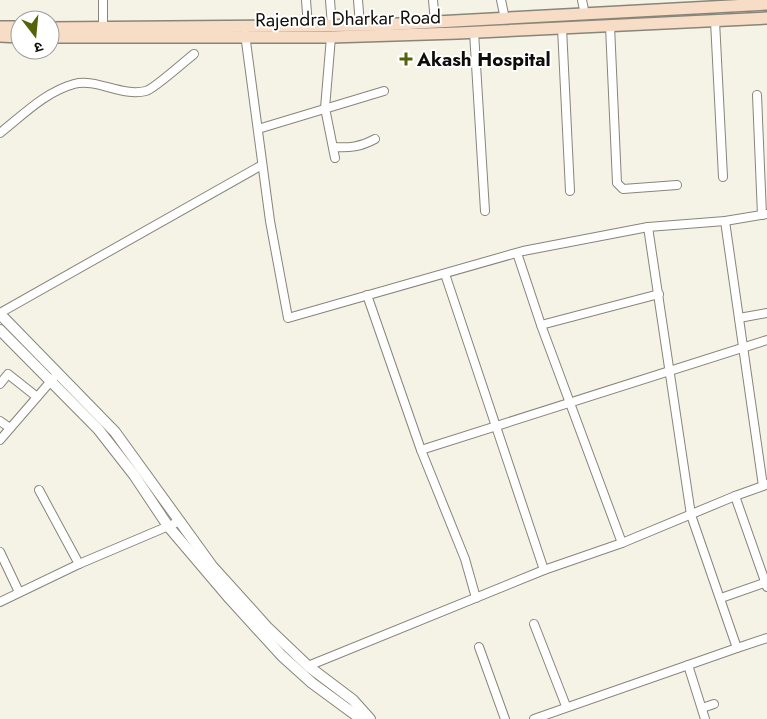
<svg xmlns="http://www.w3.org/2000/svg" width="767" height="719" font-family="Jost,'Noto Sans Devanagari',sans-serif">
  <rect width="100%" height="100%" fill="#f5f2e6"/>
  <g fill="none" stroke-linecap="round" stroke-linejoin="round">
    <defs>
      <g id="minor">
        <path d="M103,0V30"/>
        <path d="M306,0L308,26"/>
        <path d="M330,0L332,26"/>
        <path d="M358,0L360,25"/>
        <path d="M433,0L435,22"/>
        <path d="M501,0L505,19"/>
        <path d="M582,0L585,15"/>
        <path d="M715,21L723,177"/>
        <path d="M610,26L617,183L623,189L677,185"/>
        <path d="M562,28L570,191"/>
        <path d="M474,32L485,211"/>
        <path d="M245,34L270,221L288,318L523,251L648,227"/>
        <path d="M331,37L325,108L335,158"/>
        <path d="M757,95L762,215"/>
        <path d="M258,129L384,91"/>
        <path d="M0,133C23,115 45,92 74,84C97,78 121,97 146,91C154,89 185,61 194,54"/>
        <path d="M333,147C350,148 360,147 375,139"/>
        <path d="M725,221L763,486L767,484"/>
        <path d="M517,253L541,325L622,543"/>
        <path d="M445,274L544,570"/>
        <path d="M367,295L421,450L465,559L476,598"/>
        <path d="M0,313L262,165"/>
        <path d="M739,318L767,313"/>
        <path d="M541,325L659,294"/>
        <path d="M0,384L8,374L37,397"/>
        <path d="M0,421L10,428"/>
        <path d="M0,440L57,374"/>
        <path d="M421,450L767,340"/>
        <path d="M763,486L735,496L767,587"/>
        <path d="M39,490L79,564"/>
        <path d="M0,552L19,592"/>
        <path d="M721,598L767,582"/>
        <path d="M0,602L79,564L178,522"/>
        <path d="M534,624L566,706"/>
        <path d="M479,647L505,719"/>
        <path d="M737,648L767,638"/>
        <path d="M688,665L705,719"/>
        <path d="M308,666L544,570L622,543L735,496"/>
        <path d="M702,708L714,704"/>
        <path d="M534,719L737,648L691,515L648,227L725,221L767,214"/>
      </g>
      <g id="tertiary">
        <path d="M0,314L115,432L212,566L267,627L308,666L353,700L370,719"/>
        <path d="M0,330L98,429L134,475L168,526L230,599L282,656L312,683L361,719"/>
      </g>
      <g id="secondary">
        <path d="M0,27H20"/>
        <path d="M50,28L380,25L767,4"/>
        <path d="M0,36L20,37"/>
        <path d="M50,37H331L458,33L767,18"/>
      </g>
    </defs>
    <!-- minor casing -->
    <use href="#minor" stroke="#88857a" stroke-width="10"/>
    <!-- tertiary casing -->
    <use href="#tertiary" stroke="#88857a" stroke-width="12"/>
    <!-- secondary casing -->
    <use href="#secondary" stroke="#88857a" stroke-width="14"/>
    <!-- minor -->
    <use href="#minor" stroke="#fff" stroke-width="8"/>
    <!-- tertiary -->
    <use href="#tertiary" stroke="#fff" stroke-width="10"/>
    <!-- secondary -->
    <use href="#secondary" stroke="#f8ddc6" stroke-width="11"/>
  </g>
  <!-- markers -->
  <path fill="#526309" stroke="#fff" stroke-width="2" d="M403.5 51.5h5v5h5v5h-5v5h-5v-5h-5v-5h5z"/>
  <g text-anchor="middle" stroke-width="4" stroke-linejoin="round" paint-order="stroke">
    <!-- street labels -->
    <g font-size="19" fill="#0e0d09" stroke="#fff">
      <text transform="translate(348 18) rotate(-1)" y="7">Rajendra Dharkar Road</text>
    </g>
    <!-- poi labels -->
    <g font-size="19" font-weight="bold" fill="#0e0d09" stroke="#fff" text-anchor="start">
      <text x="417" y="66">Akash Hospital</text>
    </g>
  </g>
  <!-- north arrow -->
  <g transform="translate(35 35) rotate(164)"><circle r="24" fill="#ffffff" stroke="#9f9e9d"/>
  <path d="M0-4L9 19L0 12L-9 19Z" fill="#526309"/>
  <text y="-8" font-size="14" font-weight="bold" text-anchor="middle" fill="#0e0d09">उ</text>
  </g>
</svg>
